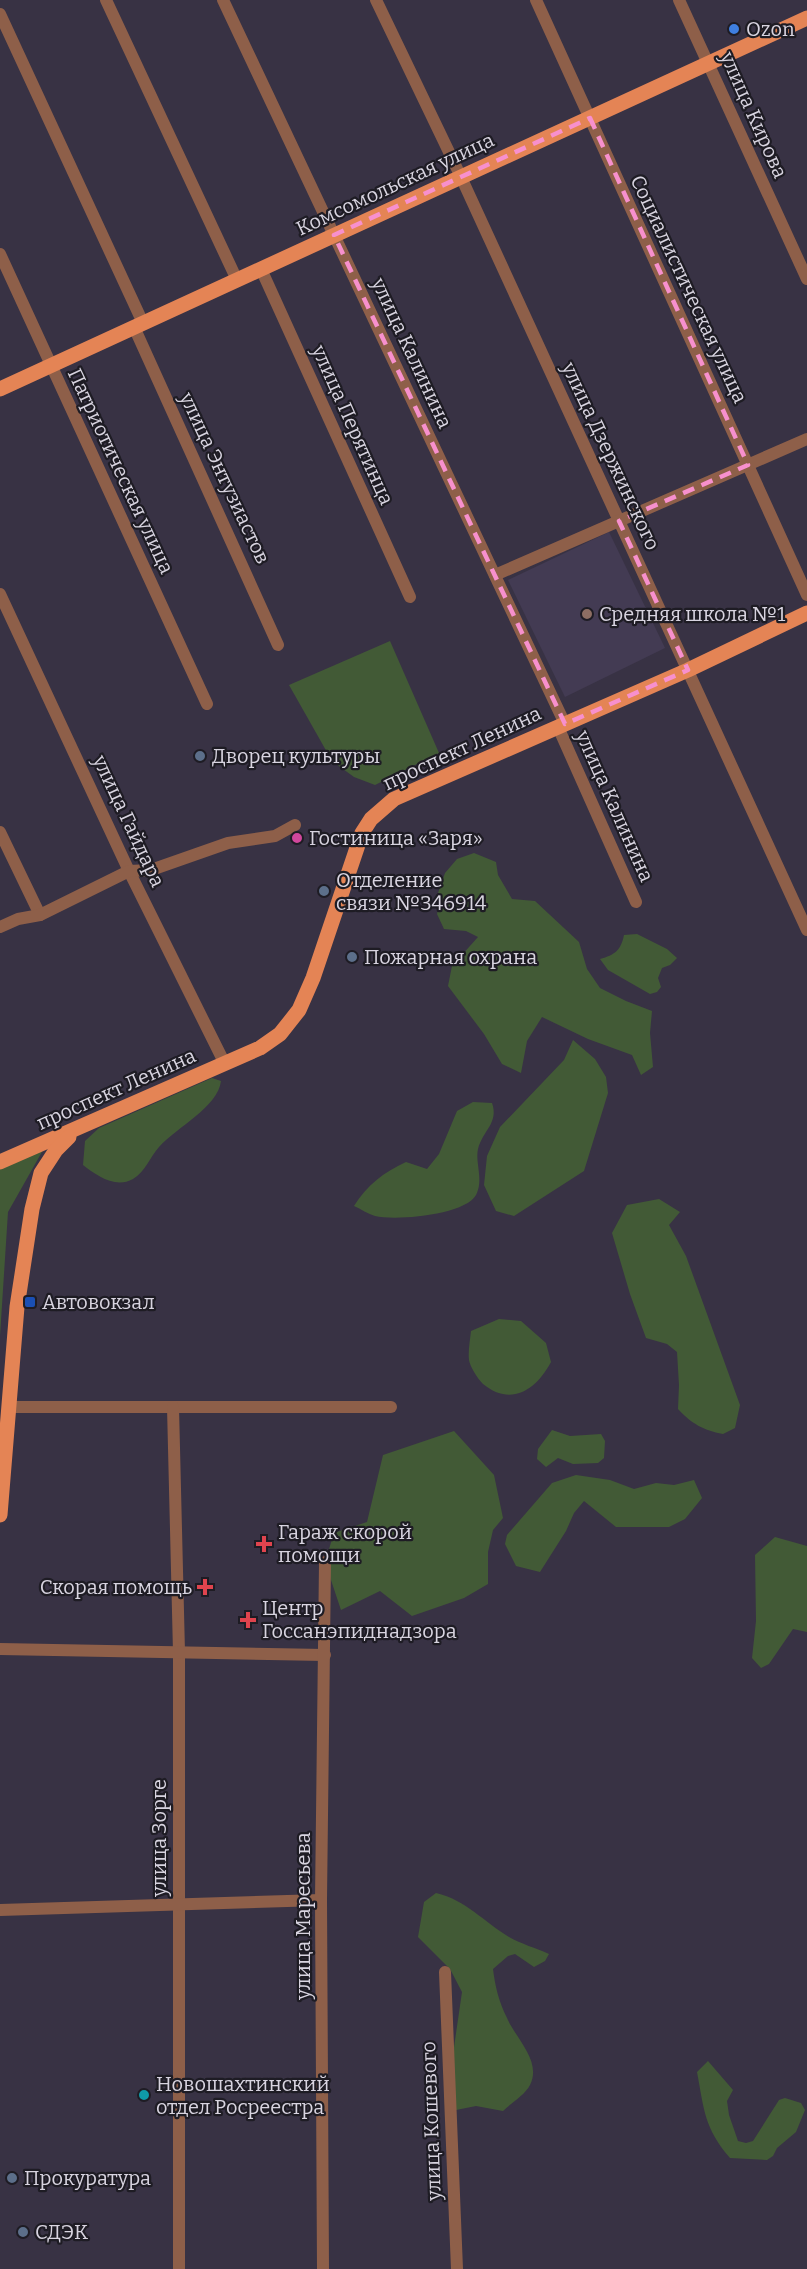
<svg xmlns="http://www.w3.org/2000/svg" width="807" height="2269" font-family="Bitter,serif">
  <rect width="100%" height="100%" fill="#383244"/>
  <!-- built -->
  <path fill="#433b53" d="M609,532L665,648L565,697L508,580Z"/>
  <!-- green -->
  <g fill="#425a36">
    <path d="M390,641L439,753L375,785L354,777L332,761L289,685Z"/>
    <path d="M474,853L496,862L498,875L512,899L535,901L579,942L587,969L600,988L626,1001L652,1011L650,1033L653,1067L641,1075L632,1055L588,1039L542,1017L527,1041L521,1073L502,1064L484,1034L448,986L452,966L478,937L466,931L444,929L437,914L440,903L438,893L445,873L457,859Z"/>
    <path d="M637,934L667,949L677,958L670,965L662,968L658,978L661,987L657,992L650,994L608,970L600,959C615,955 621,950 624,935Z"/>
    <path d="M573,1040L595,1059L606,1077L608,1093L584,1171L514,1216L496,1211L484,1185L487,1156L500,1127L564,1060Z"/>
    <path d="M212,1078L221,1081C218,1107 177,1127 159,1147C150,1157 145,1172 133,1179C115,1189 96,1175 83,1165L85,1141L99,1128Z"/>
    <path d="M473,1102L492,1103C499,1123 483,1130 478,1149C475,1163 484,1180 476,1195C465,1215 396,1221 375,1216C368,1214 361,1209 354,1206C367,1185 384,1172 406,1162L427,1169L439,1154L457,1111Z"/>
    <path d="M47,1143L8,1212L0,1336V1162Z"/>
    <path d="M659,1199L680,1212L669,1225L686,1256L740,1405L735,1428L723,1434C703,1430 692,1424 678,1409L679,1385L677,1352L667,1344L646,1338L630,1294L612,1233L627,1205Z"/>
    <path d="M499,1319L521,1321L546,1343L551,1362C536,1390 511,1407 483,1384C478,1379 470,1367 469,1360C468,1351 470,1340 471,1331Z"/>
    <path d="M552,1430L570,1436L601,1434L605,1441L604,1458L598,1463L573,1464L558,1458L546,1467L537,1459L538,1449Z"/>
    <path d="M454,1431L494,1475L503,1518L493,1530L488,1552V1584L464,1598L412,1616L380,1591L341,1610L325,1562L334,1533L367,1522L383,1455Z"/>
    <path d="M576,1475L610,1480L634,1489L656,1483L674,1485L694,1480L702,1498L685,1519L669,1527H616L584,1501L574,1513L566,1531L540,1572L516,1566L505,1544L507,1535L552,1483Z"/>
    <path d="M775,1537L807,1546V1632L793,1629L769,1664L761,1668L752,1658L756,1621L755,1555Z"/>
    <path d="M436,1893C466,1900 484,1922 509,1937C521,1944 536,1948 549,1954L545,1961L534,1967L515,1954L508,1956L493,1969C495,1986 499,2002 507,2018C516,2039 542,2061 530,2085C525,2095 511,2103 503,2111L476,2106L456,2110L453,2054L462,1992L450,1969L418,1937L424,1902Z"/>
    <path d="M708,2061L733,2090L727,2101L729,2115L738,2141L746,2143L753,2141L779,2100L785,2098L801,2103L805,2110L796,2132L777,2148L773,2156L767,2160L730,2158C704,2128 704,2109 697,2072Z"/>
  </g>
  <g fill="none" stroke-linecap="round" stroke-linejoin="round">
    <!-- minor -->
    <g stroke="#8e5f49" stroke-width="12">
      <path d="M106,0L237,280"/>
      <path d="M223,0L565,724"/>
      <path d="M376,0L461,177L807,930"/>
      <path d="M536,0L807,595"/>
      <path d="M679,0L807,279"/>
      <path d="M0,14L143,323"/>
      <path d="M0,254L207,704"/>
      <path d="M261,269L410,597"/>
      <path d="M134,327L278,645"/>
      <path d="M495,575L807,439"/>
      <path d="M0,594L129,871L225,1064"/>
      <path d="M558,727L636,902"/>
      <path d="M0,832L40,915"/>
      <path d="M0,927L18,919L40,915L129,871L151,870L228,843L275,836L295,825"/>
      <path d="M9,1407H391"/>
      <path d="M173,1407L179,1652V2269"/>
      <path d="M0,1649L325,1655"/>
      <path d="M0,1910L321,1900"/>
      <path d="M445,1972L457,2269"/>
      <path d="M323,2269L321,1900L325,1562"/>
    </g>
    <!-- major -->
    <g stroke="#e48455" stroke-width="15">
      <path d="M0,389L807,18"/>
      <path d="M0,1162L260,1048L280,1034L299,1010L313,978L362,833L371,819L394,799L688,670L807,613"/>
      <path d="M0,1515L17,1307L32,1209L41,1173L56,1150L69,1137"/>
    </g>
  </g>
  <!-- marked area -->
  <path fill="none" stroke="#f790cd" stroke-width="4.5" stroke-dasharray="12 8" stroke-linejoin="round" d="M590,118L748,465L619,521L688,670L565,724L334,235Z"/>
  <!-- markers -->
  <circle fill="#3f7fe0" stroke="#1e1c24" stroke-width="2" cx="734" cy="29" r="6"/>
  <circle fill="#8d6e63" stroke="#1e1c24" stroke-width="2" cx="587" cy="614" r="6"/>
  <g fill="#5c6f8a" stroke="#1e1c24" stroke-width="2">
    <circle cx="200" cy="756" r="6"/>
    <circle cx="324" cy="891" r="6"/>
    <circle cx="352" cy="957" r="6"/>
    <circle cx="12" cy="2178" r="6"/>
    <circle cx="23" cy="2232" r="6"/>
  </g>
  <circle fill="#d1479c" stroke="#1e1c24" stroke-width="2" cx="297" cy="838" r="6"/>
  <rect fill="#1a4fb4" stroke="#1e1c24" stroke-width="2" x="24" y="1296" width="12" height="12" rx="3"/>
  <g fill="#e0444e" stroke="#1e1c24" stroke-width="2">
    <path d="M261 1535h6v6h6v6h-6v6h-6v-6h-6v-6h6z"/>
    <path d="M202 1578h6v6h6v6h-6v6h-6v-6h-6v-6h6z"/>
    <path d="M245 1611h6v6h6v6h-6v6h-6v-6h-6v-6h6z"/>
  </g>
  <circle fill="#0f9aa8" stroke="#1e1c24" stroke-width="2" cx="144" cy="2095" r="6"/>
  <g text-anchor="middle" stroke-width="4.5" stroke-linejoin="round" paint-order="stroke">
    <!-- poi labels -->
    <g font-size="20" fill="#d8d4e0" stroke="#1e1c24" text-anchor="start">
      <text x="746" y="36">Ozon</text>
      <text x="599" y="621">Средняя школа №1</text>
      <text x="212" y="763">Дворец культуры</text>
      <text x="309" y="845">Гостиница «Заря»</text>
      <text x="336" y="887">Отделение<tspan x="336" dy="23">связи №346914</tspan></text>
      <text x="364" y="964">Пожарная охрана</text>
      <text x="42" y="1309">Автовокзал</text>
      <text x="278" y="1539">Гараж скорой<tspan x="278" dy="23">помощи</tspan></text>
      <text x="192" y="1594" text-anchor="end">Скорая помощь</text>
      <text x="262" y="1615">Центр<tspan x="262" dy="23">Госсанэпиднадзора</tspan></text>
      <text x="156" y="2091">Новошахтинский<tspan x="156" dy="23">отдел Росреестра</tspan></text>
      <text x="24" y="2185">Прокуратура</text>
      <text x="35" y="2239">СДЭК</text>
    </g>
    <!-- street labels -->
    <g font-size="20" fill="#d8d4e0" stroke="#1e1c24">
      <text transform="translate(754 115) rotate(66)" y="7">улица Кирова</text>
      <text transform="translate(395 184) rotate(-25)" y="7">Комсомольская улица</text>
      <text transform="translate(689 289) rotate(65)" y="7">Социалистическая улица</text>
      <text transform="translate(412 353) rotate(65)" y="7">улица Калинина</text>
      <text transform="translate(353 425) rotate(66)" y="7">улица Перятинца</text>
      <text transform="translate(611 456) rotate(65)" y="7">улица Дзержинского</text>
      <text transform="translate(121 471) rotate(65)" y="7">Патриотическая улица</text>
      <text transform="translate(225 478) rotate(65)" y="7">улица Энтузиастов</text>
      <text transform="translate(462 748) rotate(-25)" y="7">проспект Ленина</text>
      <text transform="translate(615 806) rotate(66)" y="7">улица Калинина</text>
      <text transform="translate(129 821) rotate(65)" y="7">улица Гайдара</text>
      <text transform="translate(116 1089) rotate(-24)" y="7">проспект Ленина</text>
      <text transform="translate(159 1838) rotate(-90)" y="7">улица Зорге</text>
      <text transform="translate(303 1916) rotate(-90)" y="7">улица Маресьева</text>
      <text transform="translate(431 2121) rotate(-92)" y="7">улица Кошевого</text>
    </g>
  </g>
</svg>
